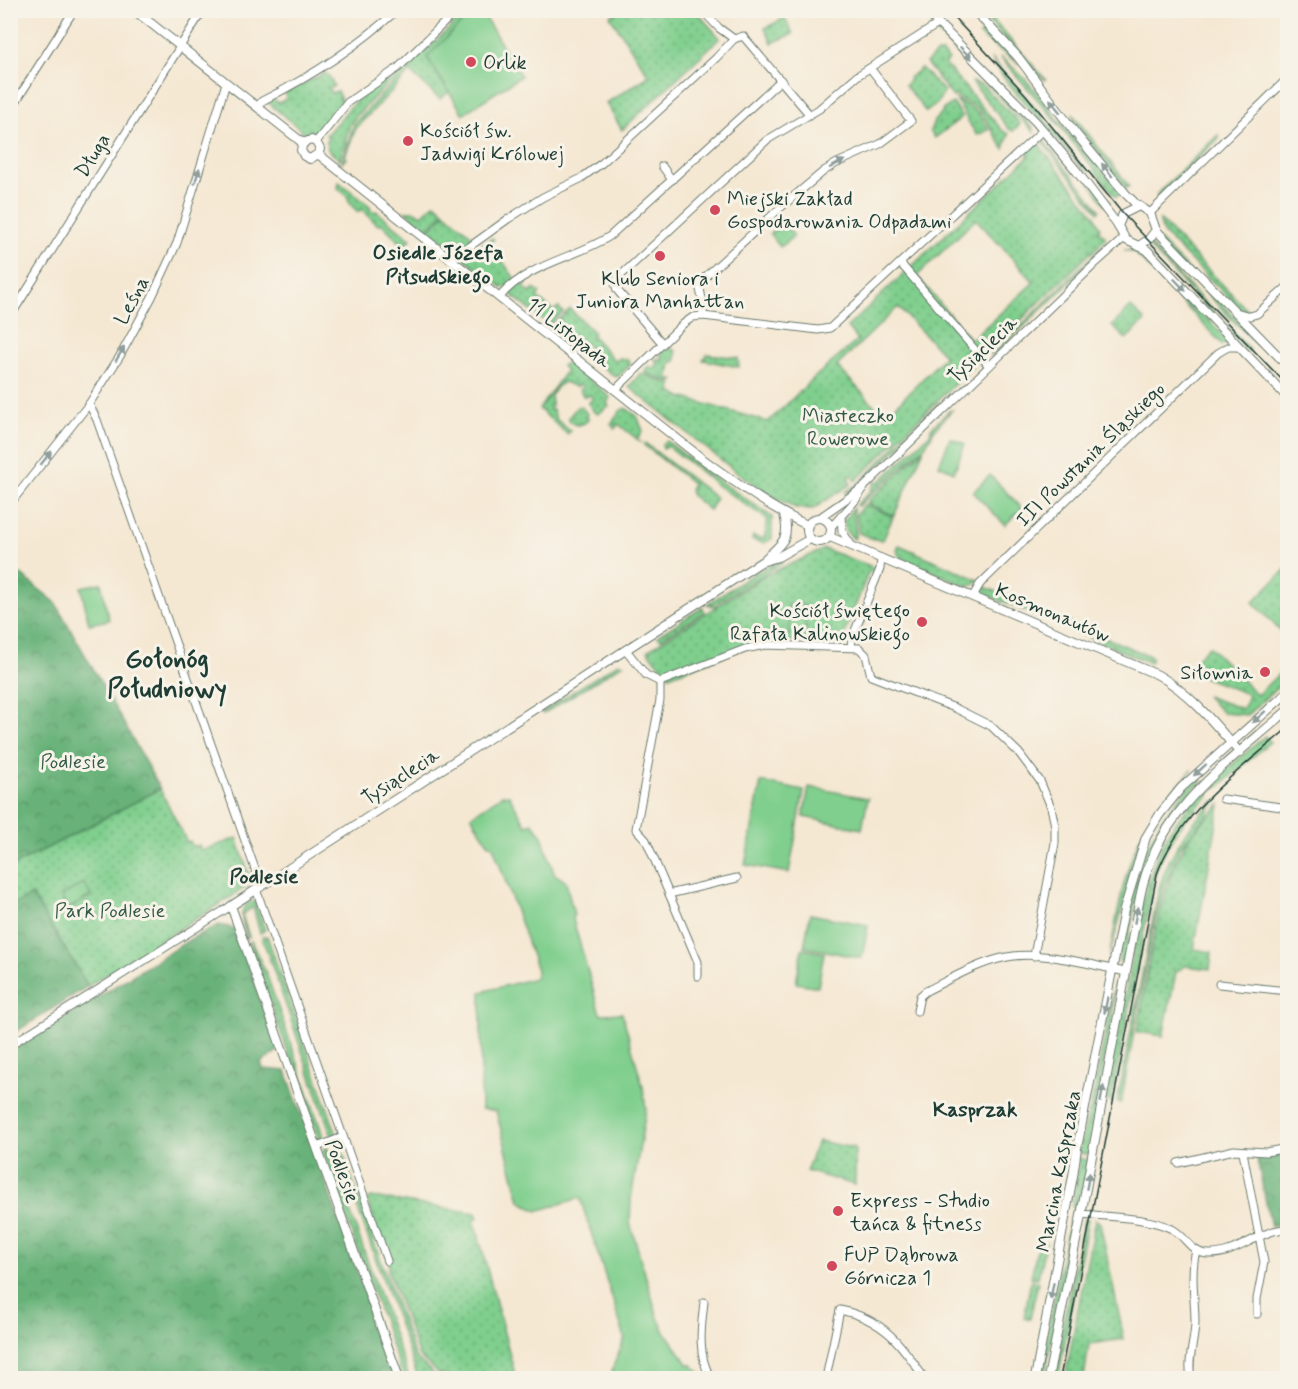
<svg xmlns="http://www.w3.org/2000/svg" width="1298" height="1389" font-family="Mynerve,sans-serif">
  <defs>
    <pattern id="grass-dots" width="8" height="8" patternUnits="userSpaceOnUse" patternTransform="scale(1.5)"><rect width="8" height="8" fill="#80cf8e"/><path d="M2 2h.1M6 6h.1" fill="none" stroke="#68a975" stroke-width="1.8" stroke-linecap="round"/></pattern>
    <pattern id="forest-crowns" width="20" height="18" patternUnits="userSpaceOnUse" patternTransform="scale(1.5)"><rect width="20" height="18" fill="#68b279"/><path d="M2 6a3 3 0 1 1 6 0M12 15a3 3 0 1 1 6 0" fill="none" stroke="#559264"/></pattern>
  </defs>
  <rect width="100%" height="100%" fill="#f7f3e8"/>
  <filter id="ink" filterUnits="userSpaceOnUse"><feTurbulence type="fractalNoise" baseFrequency=".0167" numOctaves="2"/><feDisplacementMap in="SourceGraphic" scale="12" xChannelSelector="R" yChannelSelector="G"/><feConvolveMatrix kernelMatrix="1 2 1 2 8 2 1 2 1" color-interpolation-filters="sRGB"/></filter>
  <filter id="wash" filterUnits="userSpaceOnUse"><feTurbulence type="fractalNoise" baseFrequency=".008" numOctaves="4" result="noise"/><feDisplacementMap in="SourceGraphic" scale="24" xChannelSelector="R" yChannelSelector="G"/><feGaussianBlur stdDeviation="1.35" result="paint"/><feColorMatrix in="noise" values="0 0 0 0 0 0 0 0 0 0 0 0 0 0 0 0 0 1.4 0 .05"/><feComposite in="paint" operator="in"/></filter>
  <g filter="url(#wash)">
    <rect width="100%" height="100%" fill="#f5e8d3"/>
    <!-- grass -->
    <g fill="url(#grass-dots)" stroke="#508661" stroke-width="1.5" fill-rule="evenodd">
      <path d="M467,11H473L427,57L449,92L440,99L410,72L356,128L345,156L347,158L342,162L354,124L407,68L411,70L412,68L410,66Z"/>
      <path d="M619,11H696L720,38L622,130L606,103L649,76L610,16Z"/>
      <path d="M979,11H985L1046,80L1039,76Z"/>
      <path d="M785,18L793,34L772,43L765,28Z"/>
      <path d="M986,28L1019,64L979,35Z"/>
      <path d="M938,31L1023,117L1033,128L1034,132L936,32Z"/>
      <path d="M937,53H942L949,60L945,64L1003,131L1009,134L1004,149L979,109L959,98L956,95L953,97L926,63Z"/>
      <path d="M1000,57C1032,80 1047,107 1072,137C1088,156 1105,174 1121,193L1116,197L1051,115Z"/>
      <path d="M991,58L1038,111L1110,202L1106,206C1095,192 1088,176 1077,163C1049,128 1014,97 991,58Z"/>
      <path d="M405,66L358,114L350,124L340,160L328,150L326,140L329,137L326,135L357,99Z"/>
      <path d="M921,68L944,91L937,104L926,112L905,85L910,80L909,78Z"/>
      <path d="M325,73L329,76L334,86L329,89L331,93L337,91L342,102L321,130L318,129L316,131L305,133L267,102L273,99L279,103L286,99L285,93Z"/>
      <path d="M972,82L982,85L1017,120L1020,124L1013,131L1009,129Z"/>
      <path d="M956,99L977,111L989,130L977,135L974,131L975,130L972,128Z"/>
      <path d="M953,103L962,117L935,138L930,131L934,121L943,112L942,110Z"/>
      <path d="M1073,115L1129,186L1126,188L1074,122Z"/>
      <path d="M1218,135V139L1158,197L1156,195Z"/>
      <path d="M1039,138L1044,141L1100,210L1098,212Z"/>
      <path d="M1037,142L1095,216L1100,228L1098,232L1102,233L1106,238L988,352L975,361L976,363L855,481L852,475L848,477L851,484L813,509L796,508L767,493L735,471L629,387L641,373L672,385L671,392L681,397L768,422L816,376L858,340L847,327L1029,156L1026,152ZM976,219L1034,282L971,340L917,276ZM898,307L945,356L885,417L837,366Z"/>
      <path d="M339,182L370,206L369,208L374,212L376,211L411,239L404,246L381,223L378,225L361,209L358,212L351,205L347,196L338,188Z"/>
      <path d="M435,203L445,212L427,229L405,211H415L422,215Z"/>
      <path d="M446,213L471,235L473,239L464,245L463,243L451,248L429,230Z"/>
      <path d="M1159,219L1250,313L1235,308L1233,302L1163,233Z"/>
      <path d="M492,238L494,239L490,243L515,279H519L503,288L465,259L469,253Z"/>
      <path d="M1155,240H1159L1259,342L1256,344Z"/>
      <path d="M1107,242L1108,244L1101,252L996,353L990,356Z"/>
      <path d="M1150,245L1250,350L1248,352L1150,248Z"/>
      <path d="M1133,249L1144,254L1151,260V266L1197,313L1208,319L1230,343L1223,345L1134,252L1124,250Z"/>
      <path d="M521,283H527L524,288L531,293L534,289L540,293L537,298L554,311L558,307L563,312L549,325L509,293Z"/>
      <path d="M1131,307L1145,321L1126,339L1112,326Z"/>
      <path d="M570,309L594,333L592,335L615,361L620,358L628,360L631,364L619,376L615,377L584,352L589,346L582,342L581,344L583,346L580,345L578,347L551,327Z"/>
      <path d="M668,347L676,351V361L671,363L668,379H674L673,383L646,373L645,370L649,366L653,369L658,364L655,360L657,358L661,361L663,359L660,355Z"/>
      <path d="M707,354L738,358L739,367L703,360Z"/>
      <path d="M568,362L610,397L607,404L609,406L598,414L594,412L588,403L593,399L590,395L586,397L583,396L580,390L583,387L579,384L577,387L564,382L558,386L551,395L552,406L550,407V410H553L556,419L570,431L567,434L539,409L566,371L562,366Z"/>
      <path d="M939,403L942,406L869,476L847,494L845,492L857,485Z"/>
      <path d="M581,406L587,414L588,420C582,426 576,427 569,421V417L577,407Z"/>
      <path d="M626,408L637,416L643,431L637,439L642,443L618,424L615,429L611,424L621,410Z"/>
      <path d="M952,410L935,429L926,445L858,506L856,505L870,492L875,482L880,481L930,434L931,428L949,411Z"/>
      <path d="M667,441L709,474L707,477L668,446L663,449L662,444Z"/>
      <path d="M645,443L716,498L709,510L691,495L690,489L693,484L644,445Z"/>
      <path d="M924,449L894,516L871,505L870,502L868,503V501Z"/>
      <path d="M711,475L772,517V538L765,543L752,540L753,536L761,539L765,537L767,519L715,484L709,478Z"/>
      <path d="M865,504L893,517L883,540L873,539L859,533L856,514Z"/>
      <path d="M853,508L856,533L854,539L845,530L844,521Z"/>
      <path d="M899,545L979,580L974,585L966,586L899,557L897,549Z"/>
      <path d="M824,549L876,568L875,573L869,571L841,643L773,640L759,642L669,676L649,653L648,650L764,576Z"/>
      <path d="M781,560L782,563L712,606L707,604L755,573Z"/>
      <path d="M1287,568V638L1253,602Z"/>
      <path d="M983,586L1032,606L1034,615L983,593Z"/>
      <path d="M703,607L704,612L661,639L657,636Z"/>
      <path d="M1066,621L1152,657L1150,663L1063,627Z"/>
      <path d="M1209,646L1257,695L1287,666V679L1247,715L1223,713L1206,696L1243,709L1248,695H1250L1203,677L1193,662Z"/>
      <path d="M618,663L623,664L543,714L541,712Z"/>
      <path d="M1265,736L1270,742L1216,789L1211,783Z"/>
      <path d="M1192,770L1166,800L1143,835L1109,957C1118,915 1123,870 1143,832C1156,808 1174,789 1192,770Z"/>
      <path d="M1199,777L1202,781C1143,834 1138,888 1124,962H1119C1118,950 1123,935 1126,922C1137,861 1153,820 1199,777Z"/>
      <path d="M1208,787L1210,789L1207,792L1209,796C1184,817 1167,843 1155,874L1111,1101L1105,1100L1145,893L1156,858L1170,830L1194,800Z"/>
      <path d="M160,789L187,842L190,841L193,847L199,845L201,851L237,838L251,881L248,885L231,897L88,986L32,896L11,906V867Z"/>
      <path d="M1214,801L1215,803L1210,807L1208,814L1180,848L1163,890L1153,927L1121,1103L1117,1102L1157,898C1165,859 1185,828 1214,801Z"/>
      <path d="M1220,805L1194,949L1212,952L1210,969L1185,966L1176,972L1163,1036L1137,1032C1148,974 1155,899 1184,847C1193,831 1207,818 1220,805Z"/>
      <path d="M258,901L259,904L256,905L265,930L260,933L253,907L242,915L249,937H247C243,925 237,913 248,903Z"/>
      <path d="M267,936L337,1135L335,1136L331,1134L262,937Z"/>
      <path d="M251,941L266,973L324,1138L323,1141L319,1140L249,942Z"/>
      <path d="M1115,983L1112,1022L1088,1148L1091,1155L1078,1153L1091,1107Z"/>
      <path d="M818,1141L855,1148V1185L806,1171Z"/>
      <path d="M339,1142L415,1357L435,1375L446,1378H411H418L336,1147Z"/>
      <path d="M326,1147L328,1149L409,1378L404,1376L400,1369L323,1151Z"/>
      <path d="M1077,1158L1090,1160L1075,1210L1072,1207L1079,1165Z"/>
      <path d="M371,1197L476,1213L478,1218L474,1219L516,1378H459L439,1374L432,1368L419,1356L388,1271L389,1262L367,1200Z"/>
      <path d="M1084,1219H1088L1058,1378H1052Z"/>
      <path d="M1095,1219L1100,1223L1124,1339L1089,1344L1084,1378H1065Z"/>
      <path d="M1071,1220L1074,1222L1044,1378H1039L1069,1221Z"/>
      <path d="M1039,1241L1046,1242L1038,1278L1031,1277Z"/>
      <path d="M1031,1280L1038,1282L1030,1319L1024,1318Z"/>
    </g>
    <!-- forest -->
    <g fill="url(#forest-crowns)" stroke="#447856" stroke-width="1.5">
      <path d="M10,566L55,602L121,718L160,789L11,867Z"/>
      <path d="M32,895L88,986L11,1035V906Z"/>
      <path d="M219,925L233,928L237,933L279,1050L261,1063L263,1069L286,1071L395,1378H11V1051L194,937Z"/>
      <path d="M1281,1154L1287,1155V1224L1271,1227L1257,1159Z"/>
    </g>
    <!-- garden -->
    <g fill="#80cf8e" stroke="#508661" stroke-width="1.5">
      <path d="M473,11H481L521,76L463,114L427,57Z"/>
      <path d="M784,223L794,236L780,247L770,234Z"/>
      <path d="M950,438L965,444L954,472L939,465Z"/>
      <path d="M990,475L1022,508L1005,525L973,492Z"/>
      <path d="M101,583L109,620L89,624L81,587Z"/>
      <path d="M788,605H804L806,636L790,635Z"/>
      <path d="M761,782L804,791L789,873L745,865Z"/>
      <path d="M809,787L868,798L862,829L803,817Z"/>
      <path d="M502,795H509L526,825L532,823L541,833L554,873L566,882L574,915L572,916L600,1014L622,1013L643,1087L646,1110L631,1198L630,1223L658,1318L665,1332L689,1365L691,1364L706,1378H614L612,1369L625,1338L580,1198L537,1211L520,1201L496,1111L481,1109V992L535,978L537,970L493,846L488,843L471,816Z"/>
      <path d="M84,883L91,896L68,909L61,896Z"/>
      <path d="M810,914L868,925L862,958L804,947Z"/>
      <path d="M802,949L824,953L818,987L796,983Z"/>
    </g>
  </g>
  <g filter="url(#ink)">
    <g fill="none" stroke-linecap="round" stroke-linejoin="round">
      <defs>
        <g id="minor">
          <path d="M734,39L743,36L809,114"/>
          <path d="M257,107L262,101C312,76 356,48 397,10"/>
          <path d="M10,111L74,10"/>
          <path d="M316,142L348,102L398,68L457,10"/>
          <path d="M662,166L672,180"/>
          <path d="M1150,213L1288,78"/>
          <path d="M451,260L508,219L543,197L580,179L602,163L716,58L734,39L719,28L702,10"/>
          <path d="M901,264L989,366"/>
          <path d="M499,298C526,264 576,258 610,236L781,80"/>
          <path d="M1236,312L1250,316L1257,314L1288,286"/>
          <path d="M703,316V303L699,285L705,277L780,208L824,171L837,163L880,144L911,121L870,68"/>
          <path d="M10,317L203,10"/>
          <path d="M662,343L617,290L615,283L618,278L767,140L819,109L857,76L938,24"/>
          <path d="M615,390L683,324L693,317L703,316L818,330L830,328L1043,130"/>
          <path d="M89,404L97,420L261,886"/>
          <path d="M10,504L89,404L120,356L152,297L177,243L226,83"/>
          <path d="M841,516L842,531L852,546"/>
          <path d="M819,518L865,486L1095,264L1124,238"/>
          <path d="M831,527L855,501L864,488"/>
          <path d="M973,596L980,584L1218,353L1228,347H1238"/>
          <path d="M851,647L852,638L880,569L881,558"/>
          <path d="M626,650L646,675L660,682L745,649L765,645L859,648L866,655L871,676L955,708L991,726L1019,753L1040,781L1051,807L1055,826V843L1034,956"/>
          <path d="M660,682V700L636,829L646,840L698,962V976"/>
          <path d="M1223,799L1288,808"/>
          <path d="M256,889L387,1261"/>
          <path d="M669,894L737,878"/>
          <path d="M1219,984L1288,991"/>
          <path d="M917,1011L920,996L926,991C952,978 980,962 1007,957C1043,950 1090,965 1126,972"/>
          <path d="M10,1045L231,906"/>
          <path d="M317,1147L343,1137"/>
          <path d="M1243,1152L1264,1262L1257,1299V1314"/>
          <path d="M1178,1163L1234,1150L1266,1152L1288,1148"/>
          <path d="M1082,1214C1107,1217 1150,1217 1172,1229C1186,1236 1191,1254 1209,1254C1238,1255 1259,1229 1288,1229"/>
          <path d="M704,1302C701,1327 697,1356 711,1378"/>
          <path d="M826,1378L840,1310C883,1319 901,1343 924,1378"/>
          <path d="M1191,1378C1187,1359 1195,1341 1195,1322C1195,1299 1190,1273 1196,1251"/>
        </g>
        <g id="tertiary">
          <path d="M134,10L303,143"/>
          <path d="M925,10L1036,122L1075,169L1116,223L1126,240L1147,250L1288,398"/>
          <path d="M974,10L1018,57L1076,134L1126,194L1136,204L1150,213L1156,230L1149,239L1139,246"/>
          <path d="M303,143L301,150L304,156L310,159L318,154"/>
          <path d="M303,143L311,140L316,142L320,149L318,154"/>
          <path d="M318,154L700,457C735,482 768,507 807,525"/>
          <path d="M1118,226L1123,214L1139,206"/>
          <path d="M1156,230L1288,366"/>
          <circle cx="819" cy="530" r="12"/>
          <path d="M830,537L1158,675C1191,694 1215,724 1240,753"/>
          <path d="M763,561C780,544 791,541 784,515"/>
          <path d="M399,1378L231,906L761,562L778,557L810,539"/>
          <path d="M1035,1378L1073,1176L1077,1148L1124,910L1146,837L1160,814L1181,788L1288,692"/>
          <path d="M1048,1378L1079,1226L1140,897C1157,809 1225,766 1288,710"/>
        </g>
      </defs>
      <!-- minor casing -->
      <use href="#minor" stroke="#6a796c" stroke-width="9"/>
      <!-- tertiary casing -->
      <use href="#tertiary" stroke="#6a796c" stroke-width="10"/>
      <!-- minor -->
      <use href="#minor" stroke="#fff" stroke-width="7"/>
      <!-- tertiary -->
      <use href="#tertiary" stroke="#fff" stroke-width="8"/>
      <!-- tram -->
      <g stroke="#1f3d34" stroke-width="1.5">
        <path d="M947,10L1026,95L1123,214L1288,386"/>
        <path d="M1060,1378L1157,874C1180,811 1239,771 1288,728"/>
      </g>
    </g>
    <!-- one-way arrows -->
    <defs><path id="oneway-solid" d="M-6-.8H1V-3.2L6.5 0L1 3.2V.8H-6Z" transform="scale(1.5)"/></defs>
    <g fill="#8f9e9a">
      <use href="#oneway-solid" transform="translate(966 53) rotate(46)"/>
      <use href="#oneway-solid" transform="translate(1055 106) rotate(-128)"/>
      <use href="#oneway-solid" transform="translate(837 164) rotate(-28)"/>
      <use href="#oneway-solid" transform="translate(1107 170) rotate(-129)"/>
      <use href="#oneway-solid" transform="translate(197 176) rotate(-73)"/>
      <use href="#oneway-solid" transform="translate(1180 285) rotate(46)"/>
      <use href="#oneway-solid" transform="translate(120 354) rotate(-59)"/>
      <use href="#oneway-solid" transform="translate(46 458) rotate(-52)"/>
      <use href="#oneway-solid" transform="translate(1259 717) rotate(138)"/>
      <use href="#oneway-solid" transform="translate(1200 770) rotate(138)"/>
      <use href="#oneway-solid" transform="translate(1136 915) rotate(-79)"/>
      <use href="#oneway-solid" transform="translate(1106 1005) rotate(101)"/>
      <use href="#oneway-solid" transform="translate(1102 1094) rotate(-79)"/>
      <use href="#oneway-solid" transform="translate(1088 1181) rotate(-79)"/>
      <use href="#oneway-solid" transform="translate(1052 1291) rotate(101)"/>
    </g>
  </g>
  <!-- markers -->
  <g fill="#d1495b" stroke="#f7f3e8" stroke-width="2">
    <circle cx="471" cy="62" r="6"/>
    <circle cx="408" cy="141" r="6"/>
    <circle cx="715" cy="210" r="6"/>
    <circle cx="660" cy="256" r="6"/>
    <circle cx="922" cy="622" r="6"/>
    <circle cx="1265" cy="672" r="6"/>
    <circle cx="838" cy="1211" r="6"/>
    <circle cx="832" cy="1266" r="6"/>
  </g>
  <g text-anchor="middle" stroke-width="6" stroke-linejoin="round" paint-order="stroke">
    <!-- poi labels -->
    <g font-size="20" fill="#1f3d34" stroke="#f7f3e8" text-anchor="start">
      <text x="483" y="69">Orlik</text>
      <text x="420" y="137">Kościół św.<tspan x="420" dy="23">Jadwigi Królowej</tspan></text>
      <text x="727" y="205">Miejski Zakład<tspan x="727" dy="23">Gospodarowania Odpadami</tspan></text>
      <text x="660" y="285" text-anchor="middle">Klub Seniora i<tspan x="660" dy="23">Juniora Manhattan</tspan></text>
      <text x="910" y="617" text-anchor="end">Kościół świętego<tspan x="910" dy="23">Rafała Kalinowskiego</tspan></text>
      <text x="1253" y="679" text-anchor="end">Siłownia</text>
      <text x="850" y="1207">Express - Studio<tspan x="850" dy="23">tańca &amp; fitness</tspan></text>
      <text x="844" y="1261">FUP Dąbrowa<tspan x="844" dy="23">Górnicza 1</tspan></text>
    </g>
    <!-- street labels -->
    <g font-size="20" fill="#1f3d34" stroke="#f7f3e8">
      <text transform="translate(92 155) rotate(-58)" y="7">Długa</text>
      <text transform="translate(131 300) rotate(-62)" y="7">Leśna</text>
      <text transform="translate(569 332) rotate(38)" y="7">11 Listopada</text>
      <text transform="translate(982 349) rotate(-44)" y="7">Tysiąclecia</text>
      <text transform="translate(1090 454) rotate(-44)" y="7">III Powstania Śląskiego</text>
      <text transform="translate(1053 612) rotate(23)" y="7">Kosmonautów</text>
      <text transform="translate(400 776) rotate(-33)" y="7">Tysiąclecia</text>
      <text transform="translate(343 1171) rotate(70)" y="7">Podlesie</text>
      <text transform="translate(1058 1171) rotate(-79)" y="7">Marcina Kasprzaka</text>
    </g>
    <!-- park labels -->
    <g font-size="20" fill="#325a46" stroke="#f7f3e8">
      <text x="848" y="422">Miasteczko<tspan x="848" dy="23">Rowerowe</tspan></text>
      <text x="73" y="768">Podlesie</text>
      <text x="110" y="917">Park Podlesie</text>
    </g>
    <!-- neighbourhood labels -->
    <g font-size="21" font-weight="bold" fill="#1f3d34" stroke="#f7f3e8">
      <text x="438" y="259">Osiedle Józefa<tspan x="438" dy="24">Piłsudskiego</tspan></text>
      <text x="264" y="883">Podlesie</text>
      <text x="975" y="1116">Kasprzak</text>
    </g>
    <!-- district labels -->
    <g font-size="26" font-weight="bold" fill="#1f3d34" stroke="#f7f3e8">
      <text x="167" y="667">Gołonóg<tspan x="167" dy="30">Południowy</tspan></text>
    </g>
  </g>
  <!-- margin -->
  <rect width="1298" height="1389" fill="none" stroke="#f7f3e8" stroke-width="36"/>
</svg>
